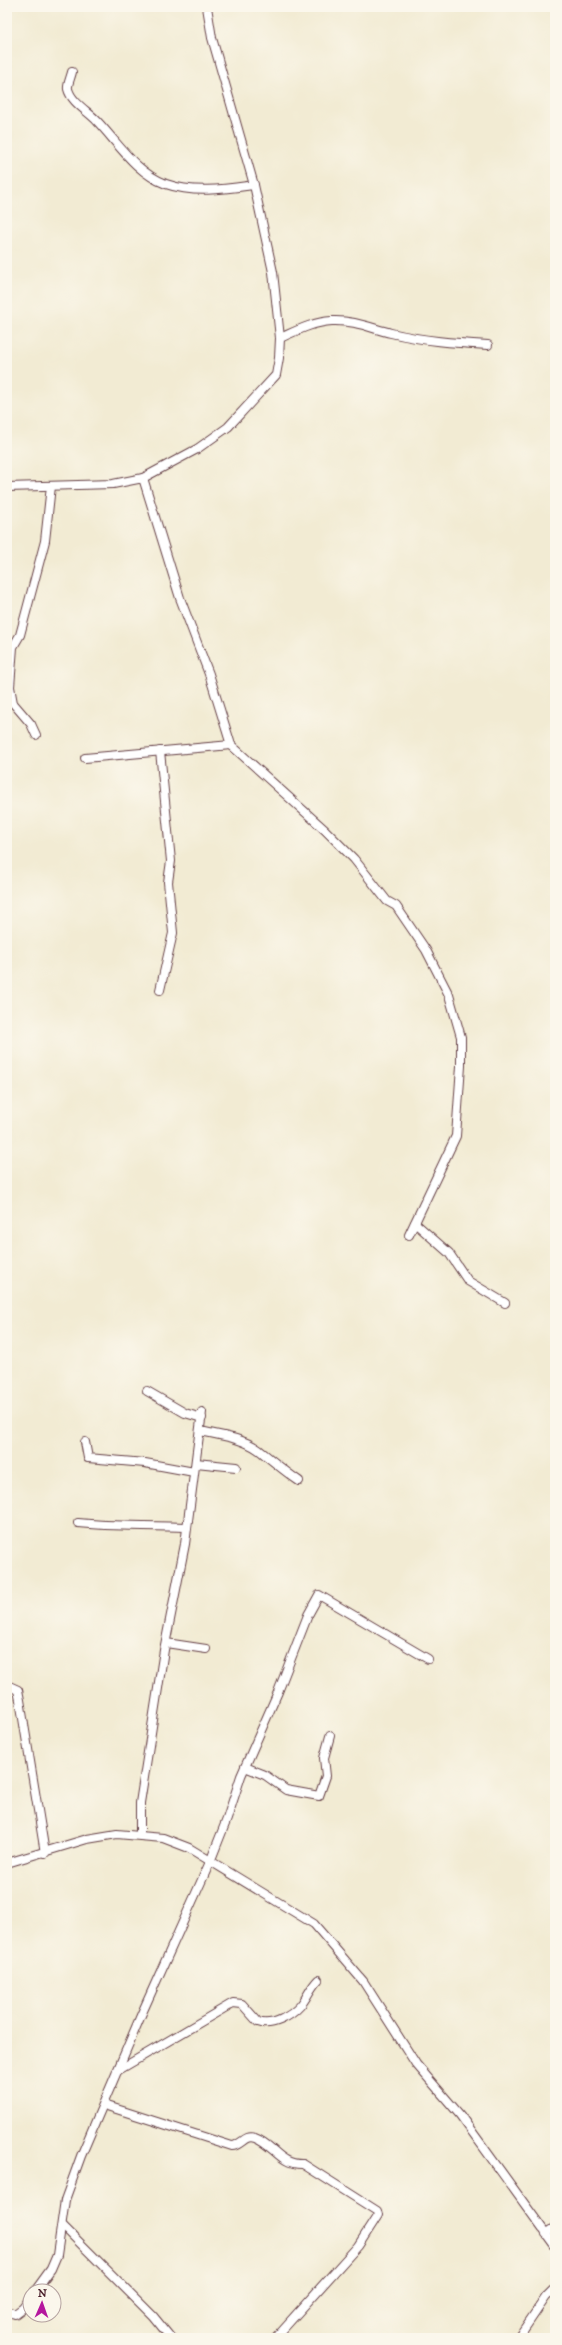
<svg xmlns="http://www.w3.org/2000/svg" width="562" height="2345" font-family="'IM FELL DW Pica',serif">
  <rect width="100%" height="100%" fill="#fbf7ec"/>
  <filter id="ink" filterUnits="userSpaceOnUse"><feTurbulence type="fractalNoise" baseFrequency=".025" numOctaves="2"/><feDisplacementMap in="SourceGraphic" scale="8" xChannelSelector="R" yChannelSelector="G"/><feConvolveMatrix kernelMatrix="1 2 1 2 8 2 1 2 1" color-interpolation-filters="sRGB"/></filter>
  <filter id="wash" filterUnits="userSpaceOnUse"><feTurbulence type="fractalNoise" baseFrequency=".012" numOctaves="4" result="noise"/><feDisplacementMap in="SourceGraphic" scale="16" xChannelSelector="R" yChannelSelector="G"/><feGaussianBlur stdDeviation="0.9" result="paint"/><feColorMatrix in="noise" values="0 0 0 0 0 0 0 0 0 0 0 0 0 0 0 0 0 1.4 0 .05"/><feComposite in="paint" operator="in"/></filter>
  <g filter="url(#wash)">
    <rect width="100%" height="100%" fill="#f2ebd3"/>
  </g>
  <g filter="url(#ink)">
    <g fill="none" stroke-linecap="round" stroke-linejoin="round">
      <defs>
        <g id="minor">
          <path d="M72,72C71,77 67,85 68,89C71,102 89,112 97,121C118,143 136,173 166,184C195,194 225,189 254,185"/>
          <path d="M280,338C296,331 313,322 332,321C353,320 371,328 391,333C424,341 455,343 488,345"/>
          <path d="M143,478L197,449L228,427L276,375L279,358L280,338L273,272L254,185L212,38L207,7"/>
          <path d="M7,487L113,484L143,478L180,598L209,674L231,745L325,830L354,859L387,901L396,906L426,950L449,995L461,1037V1066L456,1136L409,1235"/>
          <path d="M36,735L31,724L13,703L10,687L13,647L20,635L45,541L51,486"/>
          <path d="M85,758L231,745"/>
          <path d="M160,990L173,933L168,882L171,861L160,751"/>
          <path d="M415,1223L449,1253L468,1281L505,1303"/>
          <path d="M147,1391L185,1413L202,1418"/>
          <path d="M200,1431C219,1435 243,1438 259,1450C273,1461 284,1471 299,1481"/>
          <path d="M85,1442L88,1458L145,1463L194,1472"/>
          <path d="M196,1463L236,1467"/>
          <path d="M78,1523C114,1527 150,1525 186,1527"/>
          <path d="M166,1643L206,1649"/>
          <path d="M7,1685L18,1690L20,1700L45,1853"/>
          <path d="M245,1767L265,1775L286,1790L319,1796L326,1776L324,1758L330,1736"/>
          <path d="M140,1835V1803L164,1650L185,1544L202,1412"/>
          <path d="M7,1863L87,1839L117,1834L163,1838L189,1848L314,1924L363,1981L416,2064L460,2115L555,2246"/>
          <path d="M117,2071L233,2003L242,2004L258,2022C272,2027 291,2016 300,2006C307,1998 310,1988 318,1980"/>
          <path d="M104,2105L232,2146C241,2146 245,2134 255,2138C274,2145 280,2165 303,2164L377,2211L378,2215L358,2246L275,2338"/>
          <path d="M62,2225L153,2316L171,2338"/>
          <path d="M545,2234L555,2227"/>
          <path d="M35,2291L51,2269L57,2255L65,2200L81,2156L142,2013L210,1862L227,1819L241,1776L278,1692L308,1615L319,1595L428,1659"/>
          <path d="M7,2311L15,2314L23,2308L30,2298"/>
          <path d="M518,2338L546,2297L555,2288"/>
        </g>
      </defs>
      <!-- minor casing -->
      <use href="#minor" stroke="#633e44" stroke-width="10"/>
      <!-- minor -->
      <use href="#minor" stroke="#fff" stroke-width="8"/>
    </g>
  </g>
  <!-- margin -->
  <rect width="562" height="2345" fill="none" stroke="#fbf7ec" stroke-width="24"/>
  <!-- north arrow -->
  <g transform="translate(42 2303) rotate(2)"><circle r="19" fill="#fbf7ec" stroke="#b4a19f"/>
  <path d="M0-3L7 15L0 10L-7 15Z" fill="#b5179e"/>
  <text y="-6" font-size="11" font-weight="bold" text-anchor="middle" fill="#4a1f2b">N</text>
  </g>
</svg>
